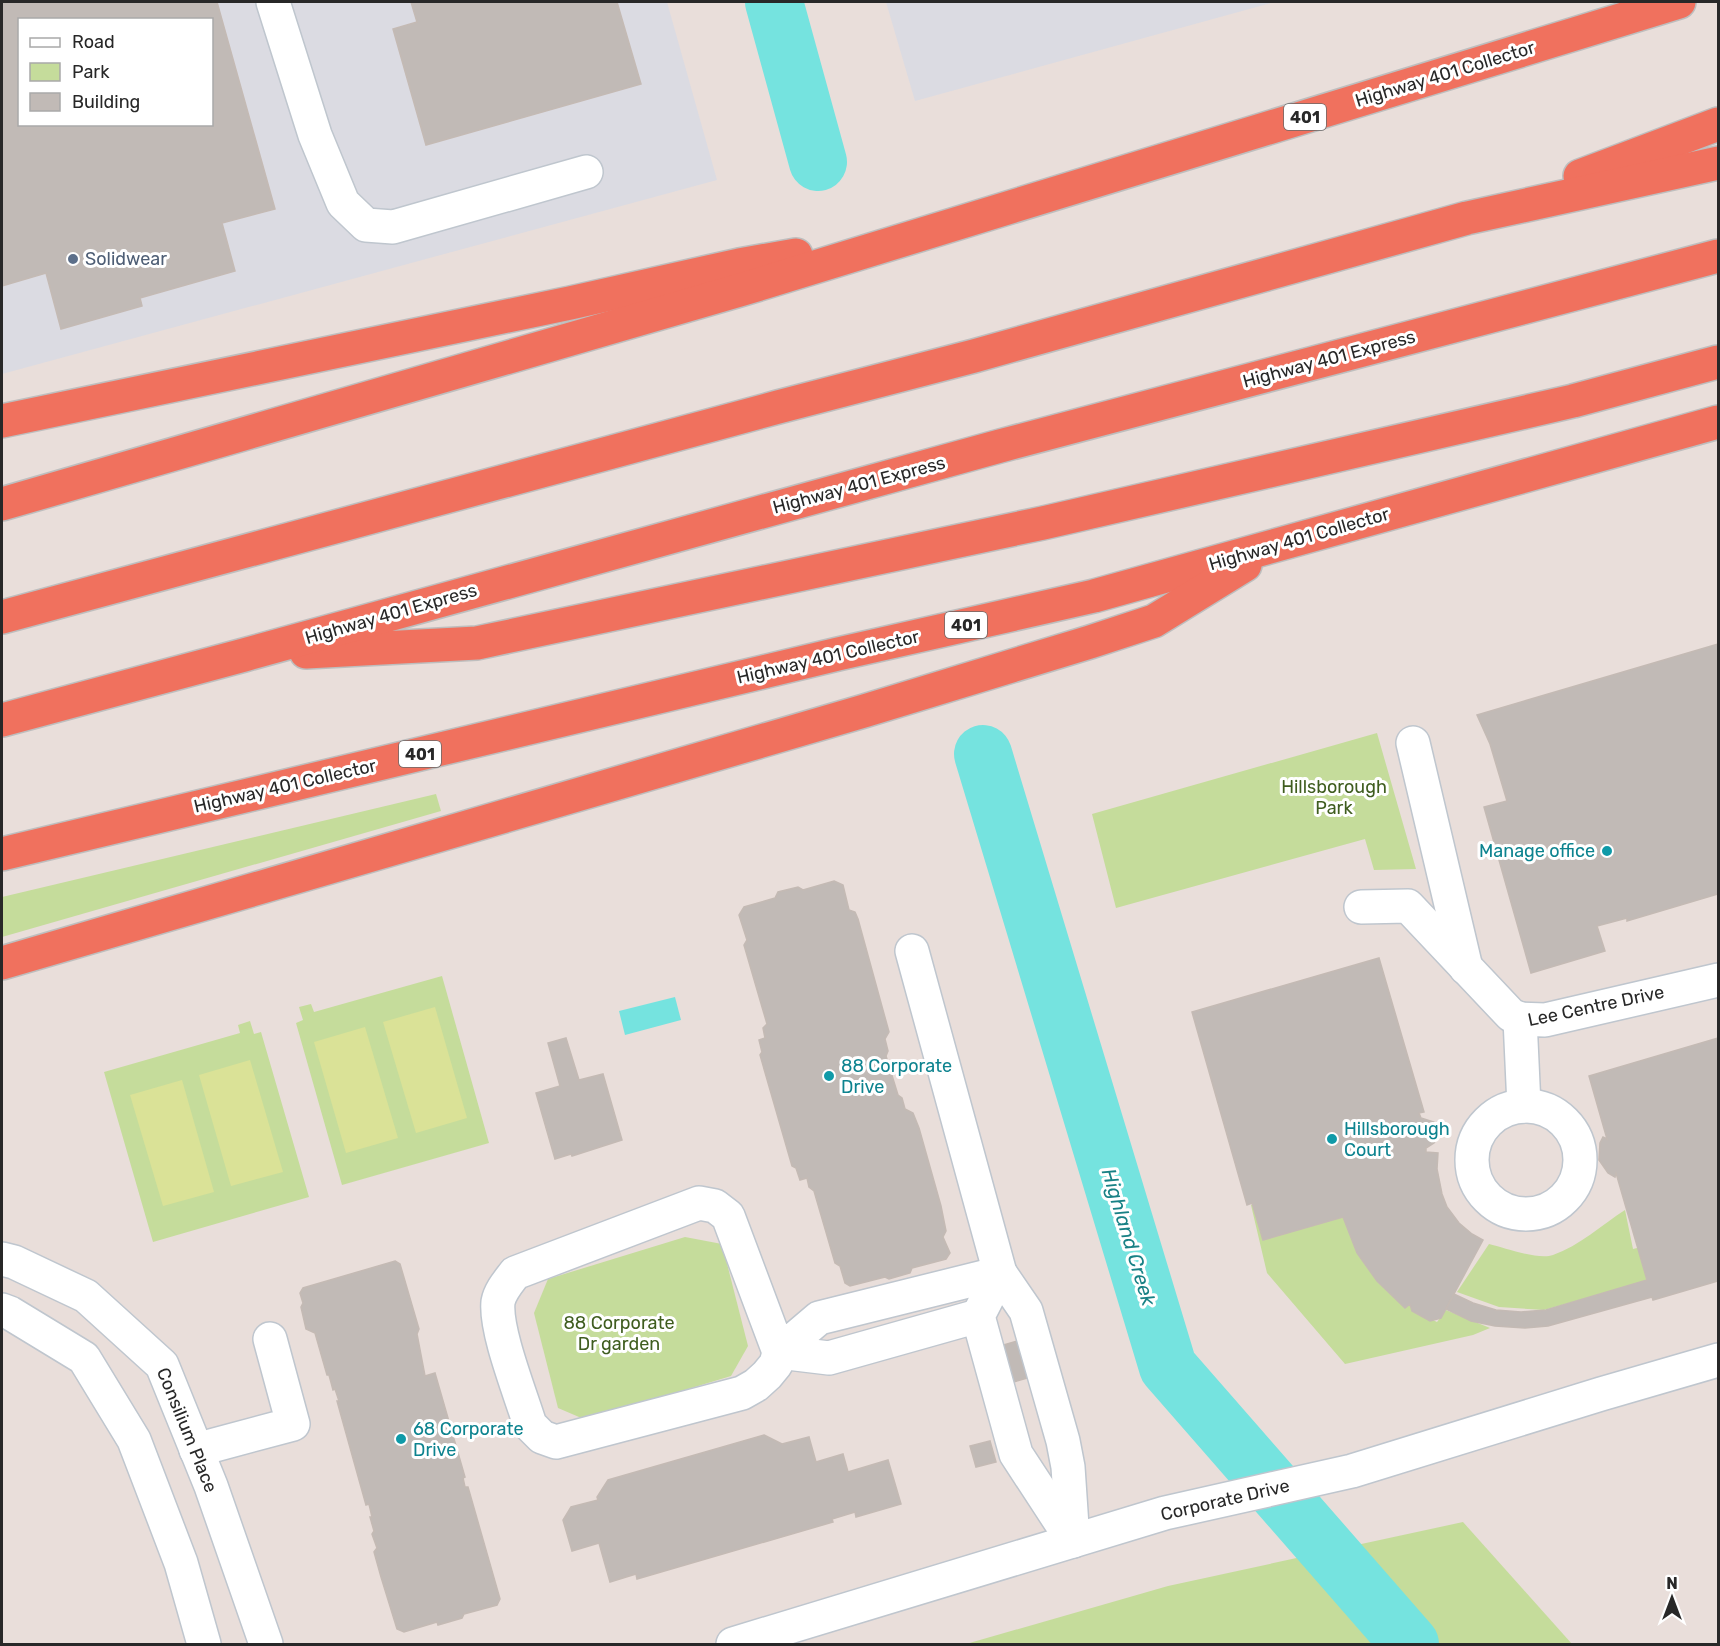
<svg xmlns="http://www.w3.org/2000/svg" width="1720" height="1646" font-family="Rubik,sans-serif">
  <rect width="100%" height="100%" fill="#e9deda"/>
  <!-- industrial -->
  <g fill="#dbdbe2" fill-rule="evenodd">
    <path d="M2,2H667L717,180L2,374ZM20,20H212V124H20Z"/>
    <path d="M886,2H1275L915,101Z"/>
  </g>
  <!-- green -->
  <g fill="#c5dc9b">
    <path d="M1377,733L1416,869L1374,870L1365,839L1116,908L1092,814Z"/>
    <path d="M436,794L441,811L2,937V897Z"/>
    <path d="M442,976L489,1143L342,1185L296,1023L303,1020L299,1007L311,1004L314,1012Z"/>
    <path d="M250,1021L254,1034L261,1032L309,1197L153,1242L104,1072L240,1033L238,1025Z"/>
    <path d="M1345,1178L1413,1298L1412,1310L1437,1322L1446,1310L1490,1328L1473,1335L1345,1364L1267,1273L1251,1205Z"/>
    <path d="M1625,1210L1633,1249L1641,1247L1650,1280L1544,1310L1499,1307L1457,1292L1489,1244C1505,1248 1538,1260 1553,1255C1579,1246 1603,1224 1625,1210Z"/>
    <path d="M685,1237L722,1244L748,1346L731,1376L586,1420L558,1408L534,1313L548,1279Z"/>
    <path d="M1463,1522L1572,1644H966L1168,1586Z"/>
  </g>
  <!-- pitch -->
  <g fill="#dae297">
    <path d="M435,1007L467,1118L416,1133L383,1022Z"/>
    <path d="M365,1027L398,1138L346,1153L314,1042Z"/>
    <path d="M250,1060L283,1172L231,1186L199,1075Z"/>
    <path d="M182,1080L214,1192L163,1206L130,1095Z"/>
  </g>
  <!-- water -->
  <path fill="#75e3df" d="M675,997L681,1020L625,1035L619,1011Z"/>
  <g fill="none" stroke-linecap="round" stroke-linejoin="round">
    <!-- river -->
    <g stroke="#75e3df" stroke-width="58">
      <path d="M774,2L818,162"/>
      <path d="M983,754L1168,1367L1410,1644"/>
    </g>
  </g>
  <!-- building -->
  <g fill="#c1bab6" stroke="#c4bab4" stroke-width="1.5" fill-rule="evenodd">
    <path d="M2,2H217L275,209L222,223L235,271L140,298L142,306L61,329L46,273L2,286ZM20,20H212V124H20Z"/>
    <path d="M411,2H617L641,84L426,145L393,29L417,22Z"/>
    <path d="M1718,644V894L1627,921V918L1597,926L1605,951L1531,973L1484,807L1507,801L1490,744L1477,715Z"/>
    <path d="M834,881L843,885L849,910L855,912L858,919L889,1032L885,1039L888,1051L886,1056L898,1095L902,1098L905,1109L913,1113L919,1128L941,1206L946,1231L943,1237L950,1253L946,1259L912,1268L910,1273L889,1279L885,1277L850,1286L845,1283L840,1266L835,1263L814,1191L809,1187L807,1178L800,1180L796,1168L792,1166L760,1055L762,1052L759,1040L765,1038L763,1028L767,1024L744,945L747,940L739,915L744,907L775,898L778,892L798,887L803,890Z"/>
    <path d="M1379,958L1424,1112L1419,1113L1421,1118L1434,1122L1437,1128V1138L1434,1143L1426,1148V1152L1438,1153L1437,1169L1442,1194L1447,1207L1459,1223L1472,1234L1483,1240L1441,1318L1430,1321L1412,1311L1410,1304L1405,1308L1377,1281L1357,1253L1343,1217L1263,1240L1252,1203L1247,1205L1192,1012Z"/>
    <path d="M566,1038L579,1080L603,1074L622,1140L572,1156L571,1154L555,1159L536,1093L560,1086L548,1043Z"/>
    <path d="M1718,1038V1281L1653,1300L1652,1297L1548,1326L1525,1328L1495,1326L1471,1321L1446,1309L1454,1294L1473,1303L1496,1310L1521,1312L1546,1310L1647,1280L1616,1173L1615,1177L1608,1173L1599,1160L1600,1143L1603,1137L1607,1139L1589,1076Z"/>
    <path d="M395,1261L400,1264L419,1329L417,1334L425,1376L435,1373L465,1477L463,1478L465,1487H468L500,1599L497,1605L464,1614L462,1618L438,1625L437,1622L404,1632L397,1629L381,1577L374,1552L377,1548L372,1534L374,1531L370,1517H372L369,1504L366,1505L337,1401H339L335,1389L333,1390L329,1375H327L315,1333L306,1329L301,1307L303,1303L300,1293L303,1288Z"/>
    <path d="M1021,1340L1031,1377L1010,1383L1000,1346Z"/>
    <path d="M764,1435L782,1444L809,1437L816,1462L843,1454L848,1472L888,1460L901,1504L856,1517L855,1512L832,1519L833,1522L637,1579L636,1574L610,1582L599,1543L572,1551L563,1520L571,1507L598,1500L597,1497L608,1480Z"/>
    <path d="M990,1441L996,1462L976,1467L970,1446Z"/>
  </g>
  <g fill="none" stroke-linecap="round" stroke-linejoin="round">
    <defs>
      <g id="minor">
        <path d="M273,2L315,135L343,203L366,225L393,227L586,172"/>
        <path d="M1413,743L1466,968"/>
        <path d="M1361,907L1408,906L1511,1015L1520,1019"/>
        <path d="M912,951L1000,1273L978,1316L1016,1454L1071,1538"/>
        <path d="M1524,1106L1520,1019L1545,1020L1718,980"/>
        <circle cx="1526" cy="1160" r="54"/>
        <path d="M2,1259L14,1262L86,1296L162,1365L211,1486L266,1644"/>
        <path d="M2,1310L10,1313L84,1358L134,1440L181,1563L204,1644"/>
        <path d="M779,1352L728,1216L715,1206L699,1203L515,1273C509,1281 500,1291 498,1302C495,1331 521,1395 530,1425L542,1437L556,1442L742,1393L756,1385L767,1375L776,1364L779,1352L819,1318L1000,1273L1026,1311L1063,1441L1068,1467L1073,1541"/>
        <path d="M779,1352L829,1358L978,1316"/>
        <path d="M196,1450L293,1424L270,1339"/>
        <path d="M733,1644L1165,1513L1352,1471L1601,1394L1718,1360"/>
      </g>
      <g id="highway">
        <path d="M1580,176L1718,124"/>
        <path d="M2,421L570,303L739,265L796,255"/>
        <path d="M2,504L740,290L1679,2"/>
        <path d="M2,617L778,407L974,356L1467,218L1718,163"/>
        <path d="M306,652L477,643L1043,523L1573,401L1718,362"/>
        <path d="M2,720L244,655L1000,446L1718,256"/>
        <path d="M2,854L838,654L1094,596L1718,422"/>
        <path d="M2,963L864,711L1090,642L1154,621L1245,565"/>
      </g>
    </defs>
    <!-- minor casing -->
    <use href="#minor" stroke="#bfc6ce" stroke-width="36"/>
    <!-- highway casing -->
    <use href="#highway" stroke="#bebebe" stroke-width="36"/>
    <!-- minor -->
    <use href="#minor" stroke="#fff" stroke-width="33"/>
    <!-- highway -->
    <use href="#highway" stroke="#f0715e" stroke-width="33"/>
  </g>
  <!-- markers -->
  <circle fill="#5c6f8a" stroke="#fff" stroke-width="2" cx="73" cy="259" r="6"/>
  <g fill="#0f9aa8" stroke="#fff" stroke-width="2">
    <circle cx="1607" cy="851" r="6"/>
    <circle cx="829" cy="1076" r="6"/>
    <circle cx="1332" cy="1139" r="6"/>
    <circle cx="401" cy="1439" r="6"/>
  </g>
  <g text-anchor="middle" stroke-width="6" stroke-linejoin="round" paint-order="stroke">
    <!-- shield labels -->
    <g fill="#fff" stroke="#686868" stroke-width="1.5">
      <rect x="1284" y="104" width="42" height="26" rx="4.5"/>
      <rect x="945" y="612" width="42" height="26" rx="4.5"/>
      <rect x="399" y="741" width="42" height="26" rx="4.5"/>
    </g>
    <g font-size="16" font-weight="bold" fill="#282828">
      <text x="1305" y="123">401</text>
      <text x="966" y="631">401</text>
      <text x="420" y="760">401</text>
    </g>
    <!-- street labels -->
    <g font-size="18" fill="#282828" stroke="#fff">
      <text transform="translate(1445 74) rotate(-17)" y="6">Highway 401 Collector</text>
      <text transform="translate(1329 359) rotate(-15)" y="6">Highway 401 Express</text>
      <text transform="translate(859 485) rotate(-15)" y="6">Highway 401 Express</text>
      <text transform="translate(1299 539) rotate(-16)" y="6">Highway 401 Collector</text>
      <text transform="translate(391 614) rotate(-16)" y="6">Highway 401 Express</text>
      <text transform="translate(828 657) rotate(-13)" y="6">Highway 401 Collector</text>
      <text transform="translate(285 786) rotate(-13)" y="6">Highway 401 Collector</text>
      <text transform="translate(1596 1006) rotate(-12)" y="6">Lee Centre Drive</text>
      <text transform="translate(187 1430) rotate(68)" y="6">Consilium Place</text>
      <text transform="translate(1225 1500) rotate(-13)" y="6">Corporate Drive</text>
    </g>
    <!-- service labels -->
    <g font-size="18" fill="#4e5e75" stroke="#fff" text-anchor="start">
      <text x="85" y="265">Solidwear</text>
    </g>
    <!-- park labels -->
    <g font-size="18" fill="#3f5d1f" stroke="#fff">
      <text x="1334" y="793">Hillsborough<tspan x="1334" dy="21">Park</tspan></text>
      <text x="619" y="1329">88 Corporate<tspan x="619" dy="21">Dr garden</tspan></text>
    </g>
    <!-- culture labels -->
    <g font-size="18" fill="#0d838f" stroke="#fff" text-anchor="start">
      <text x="1595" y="857" text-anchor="end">Manage office</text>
      <text x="841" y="1072">88 Corporate<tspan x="841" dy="21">Drive</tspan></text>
      <text x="1344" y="1135">Hillsborough<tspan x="1344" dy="21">Court</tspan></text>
      <text x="413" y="1435">68 Corporate<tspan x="413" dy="21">Drive</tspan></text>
    </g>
    <!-- water labels -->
    <g font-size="20" font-style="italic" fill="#188185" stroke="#fff">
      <text transform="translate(1129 1237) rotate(73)" y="7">Highland Creek</text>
    </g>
  </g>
  <!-- border -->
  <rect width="1720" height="1646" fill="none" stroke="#282828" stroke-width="6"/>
  <!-- legend -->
  <rect x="18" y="18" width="195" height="108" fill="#ffffff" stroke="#a9a9a9" stroke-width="1.5"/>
  <rect x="30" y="38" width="30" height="9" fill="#ffffff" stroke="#a9a9a9" stroke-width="1.5"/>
  <text x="72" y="48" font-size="18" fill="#282828">Road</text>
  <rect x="30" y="63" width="30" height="18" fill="#c5dc9b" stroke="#a9a9a9" stroke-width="1.5"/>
  <text x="72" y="78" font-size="18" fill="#282828">Park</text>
  <rect x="30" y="93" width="30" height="18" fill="#c1bab6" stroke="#a9a9a9" stroke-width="1.5"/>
  <text x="72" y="108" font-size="18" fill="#282828">Building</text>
  <!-- north arrow -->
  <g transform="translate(1672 1598)" stroke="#ffffff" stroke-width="4.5" paint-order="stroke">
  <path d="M0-4.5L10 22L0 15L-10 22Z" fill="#282828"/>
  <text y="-9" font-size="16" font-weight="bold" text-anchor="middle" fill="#282828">N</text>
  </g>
</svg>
